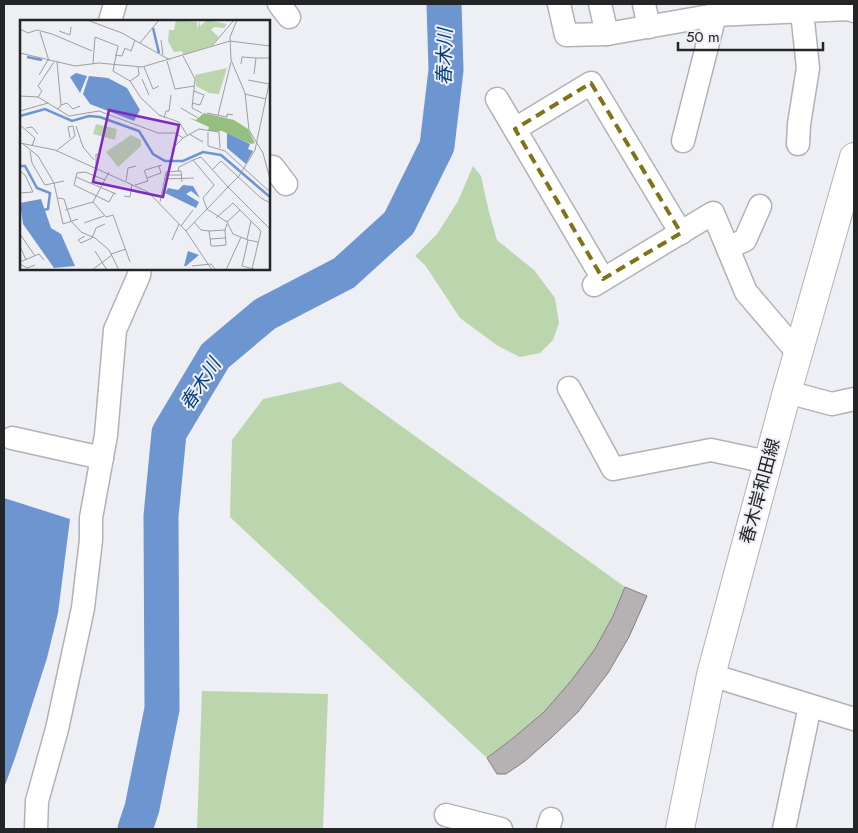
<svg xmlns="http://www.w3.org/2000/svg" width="858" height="833" font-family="Jost,'Noto Sans JP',sans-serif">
  <rect width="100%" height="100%" fill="#edeff4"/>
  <!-- green -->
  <g fill="#bbd6ad">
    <path d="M473,166L481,176L489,212L497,240L534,270L555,298L559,323L553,340L540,353L520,357L498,346L460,318L425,265L415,256L437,234L458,201Z"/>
    <path d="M340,382L625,587C616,608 607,630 595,649C581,671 562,694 544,712C526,729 506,744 487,758L230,517L232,440L263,399Z"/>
    <path d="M202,691L328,694L323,829H197Z"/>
  </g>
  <!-- water -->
  <path fill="#6d96d1" d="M4,498L70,519L58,613L47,658L16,755L4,788Z"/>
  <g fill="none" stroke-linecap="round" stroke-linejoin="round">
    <!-- river -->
    <path stroke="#6d96d1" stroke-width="35" d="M135,829L142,808L162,709L161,516L169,433L215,356L265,314L344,273L399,223L437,146L446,70L444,4"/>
  </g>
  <!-- building -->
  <path fill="#b6b1b3" stroke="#847f81" d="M625,587L647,596L629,637L608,673L578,712L552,737L525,761L506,774H497L487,758L512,739L544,712L571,681L595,649L613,616Z"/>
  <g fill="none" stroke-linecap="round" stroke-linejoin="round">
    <defs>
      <g id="minor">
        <path d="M279,4L289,17"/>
        <path d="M559,4L566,35L607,34L715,15L848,9L854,11"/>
        <path d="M600,4L607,34"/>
        <path d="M644,4L649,27"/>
        <path d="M110,21L115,4"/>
        <path d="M497,99L603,279"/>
        <path d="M515,129L591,83L681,233"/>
        <path d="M683,141L715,15"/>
        <path d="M798,144L799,124L808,68L802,12"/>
        <path d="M269,167H273L286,184"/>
        <path d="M728,248L745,240L760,206"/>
        <path d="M594,285L713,213L746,292L798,353"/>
        <path d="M569,388L613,469L711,450L768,462"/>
        <path d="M787,392L832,404L854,399"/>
        <path d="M12,438L102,458"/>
        <path d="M711,675L854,719"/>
        <path d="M446,815L501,829"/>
        <path d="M36,829L37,801L57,729L83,608L91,540V518L106,435L115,330L139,275L140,269"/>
        <path d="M548,829L551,819"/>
        <path d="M784,829L810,706"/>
      </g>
      <path id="secondary" d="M680,829L711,675L787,392L854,157"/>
    </defs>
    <!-- minor casing -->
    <use href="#minor" stroke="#b0b2b7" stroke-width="25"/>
    <!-- secondary casing -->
    <use href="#secondary" stroke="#b0b2b7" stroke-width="30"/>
    <!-- minor -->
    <use href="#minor" stroke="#fff" stroke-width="22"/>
    <!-- secondary -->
    <use href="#secondary" stroke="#fff" stroke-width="28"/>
  </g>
  <!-- marked area -->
  <path fill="none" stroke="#807315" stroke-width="4" stroke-dasharray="10 6" stroke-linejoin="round" d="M591,83L681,233L603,279L515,129Z"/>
  <g text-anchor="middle" stroke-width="4" stroke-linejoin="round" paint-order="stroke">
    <!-- street labels -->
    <g font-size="18" fill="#242527" stroke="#edeff4">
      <text transform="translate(760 491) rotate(-75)" y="6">春木岸和田線</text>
    </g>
    <!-- water labels -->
    <g font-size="19" font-style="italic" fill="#053d83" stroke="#edeff4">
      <text transform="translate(444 57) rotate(-89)" y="7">春木川</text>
      <text transform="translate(200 384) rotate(-57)" y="7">春木川</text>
    </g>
  </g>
  <!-- overview -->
  <g transform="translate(20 20)">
    <rect width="250" height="250" fill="#edeff4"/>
    <path d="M156,0L177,2L178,12V7L180,1V6L187,0L207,4L204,8L194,7L191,10L199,17L191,26L163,35L162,31L154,32L148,21L149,10H154ZM207,48L199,74L189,73L176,66L175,55ZM76,104L97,109L95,120L73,114ZM111,115L121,120V126L98,147L86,132Z" fill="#bbd6ad"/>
    <path d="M184,93L214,100L228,109L235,123L231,124L202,111H188L189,107L169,98L176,100Z" fill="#95bf7e"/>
    <path d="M56,53L67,56L60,73L50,57ZM69,56L88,58L107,68L120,90L114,101L70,84L63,74ZM207,113L230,124L228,129L233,131L226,144L207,128ZM163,165L173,166L180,178L171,171L166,174L179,182L176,188L145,173L148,168L158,170ZM21,179L31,208L41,214L55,246L34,248L3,204L0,183ZM168,231L179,235L166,246H164Z" fill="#6d96d1"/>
    <path fill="none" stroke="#6d96d1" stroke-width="2.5" d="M133,8L139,33M7,37L22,40M0,96L25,89L52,101L69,96L80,97L119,111L133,134L145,141H163L183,132L201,135L250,177M0,146H5L17,168L30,173L28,189L24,190"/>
    <path fill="none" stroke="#9d9ea2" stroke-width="1" d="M67,0L102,13L150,40M217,0L210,17L211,40L225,73L229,110L243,133L250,159M0,9L8,13L17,10L32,14L72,31M39,11L50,15L51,7M20,12L29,41M141,20L143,35M120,23L139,0M191,27L214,0M0,33L55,46L79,43L122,47L210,21L250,26M95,35L102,36L105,28L111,31L115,20M163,36L175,59L172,88L182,93M147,41L155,69L174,66M37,42L41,85L38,89M73,44L75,17L98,26L93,51L110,61L121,78L139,95L159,102L167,115M221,44L222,37L236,38M124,47L133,69L139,66M234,54L236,38H250M19,55L28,40M122,59L129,75M228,60L249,64M110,61L119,55L118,47M225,74L246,79M0,76L18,77L49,96L79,91L138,113H155L163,118L179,109L199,112L200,128M18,77L22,71L18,66L34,42M172,83L180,85L184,75L174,71M41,85L47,83L53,89L60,86M161,88L178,98M0,91L28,83M187,93L207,97V94L213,95M198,95L211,42M144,98L146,91H149L151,75M0,105L15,118L12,126M56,106L63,127L74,140M6,108L12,107L18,114M188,112V126L205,131L250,172M169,114L183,122M0,123L35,130L128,172L166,211L208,167L250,209M3,124L18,136L34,163L43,204L58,199M152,129L163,118M10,131L12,143L25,165L44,161M36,131L55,116L53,106L48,107L50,118M76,147V134L80,136M125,150L142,145M192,150L201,141L241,178L250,183M0,151L5,155L13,172L0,173M158,151L159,147L173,140M145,155H162M56,157L96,174M127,158L141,153L139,146M145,159L174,158M85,160L65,152L57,153L54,165L89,182L94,173M106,161L108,148L116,146M115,165L128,161L124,150M104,176L110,177L112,164M38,178L44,179L51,201L61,212L75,218L89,230L99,250M73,182L86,197L93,195L110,242M140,182L146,152L161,151L162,162M45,190L73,182L89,152M220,190L207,202L187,189L183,178L194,165L173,140L181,137L208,167L219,156L235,130L250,59M196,198L213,183L241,211L232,249M174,202L181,210L189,211L205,210L207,204M207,202L213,214L228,220M64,203L84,196M161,206L173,190M166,211L192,250M189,211L191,226H196L206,225L205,210M0,214L15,236M65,216L58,220L61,223L72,218L76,208L85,204M190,219L205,218M227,219L231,201M152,220L159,204M0,226L6,240M75,231L87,250M91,234L106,229M0,242L19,234L24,240M0,244L7,248L15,245M172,246L191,244L196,250M72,250L92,235M206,250L221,217M237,250L222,246L228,220L238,222"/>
    <path fill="#7b2cbf" fill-opacity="0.15" stroke="#7b2cbf" stroke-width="2.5" d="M89,90L159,105L143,177L73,162Z"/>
    <rect width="250" height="250" fill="none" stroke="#242527" stroke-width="2.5"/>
  </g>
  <!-- border -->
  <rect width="858" height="833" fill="none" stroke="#242527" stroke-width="10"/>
  <!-- scale -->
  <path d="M678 42v8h145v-8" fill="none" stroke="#242527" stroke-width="2.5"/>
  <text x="686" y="42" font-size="15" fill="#242527" stroke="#edeff4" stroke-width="4" paint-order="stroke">50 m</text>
</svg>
